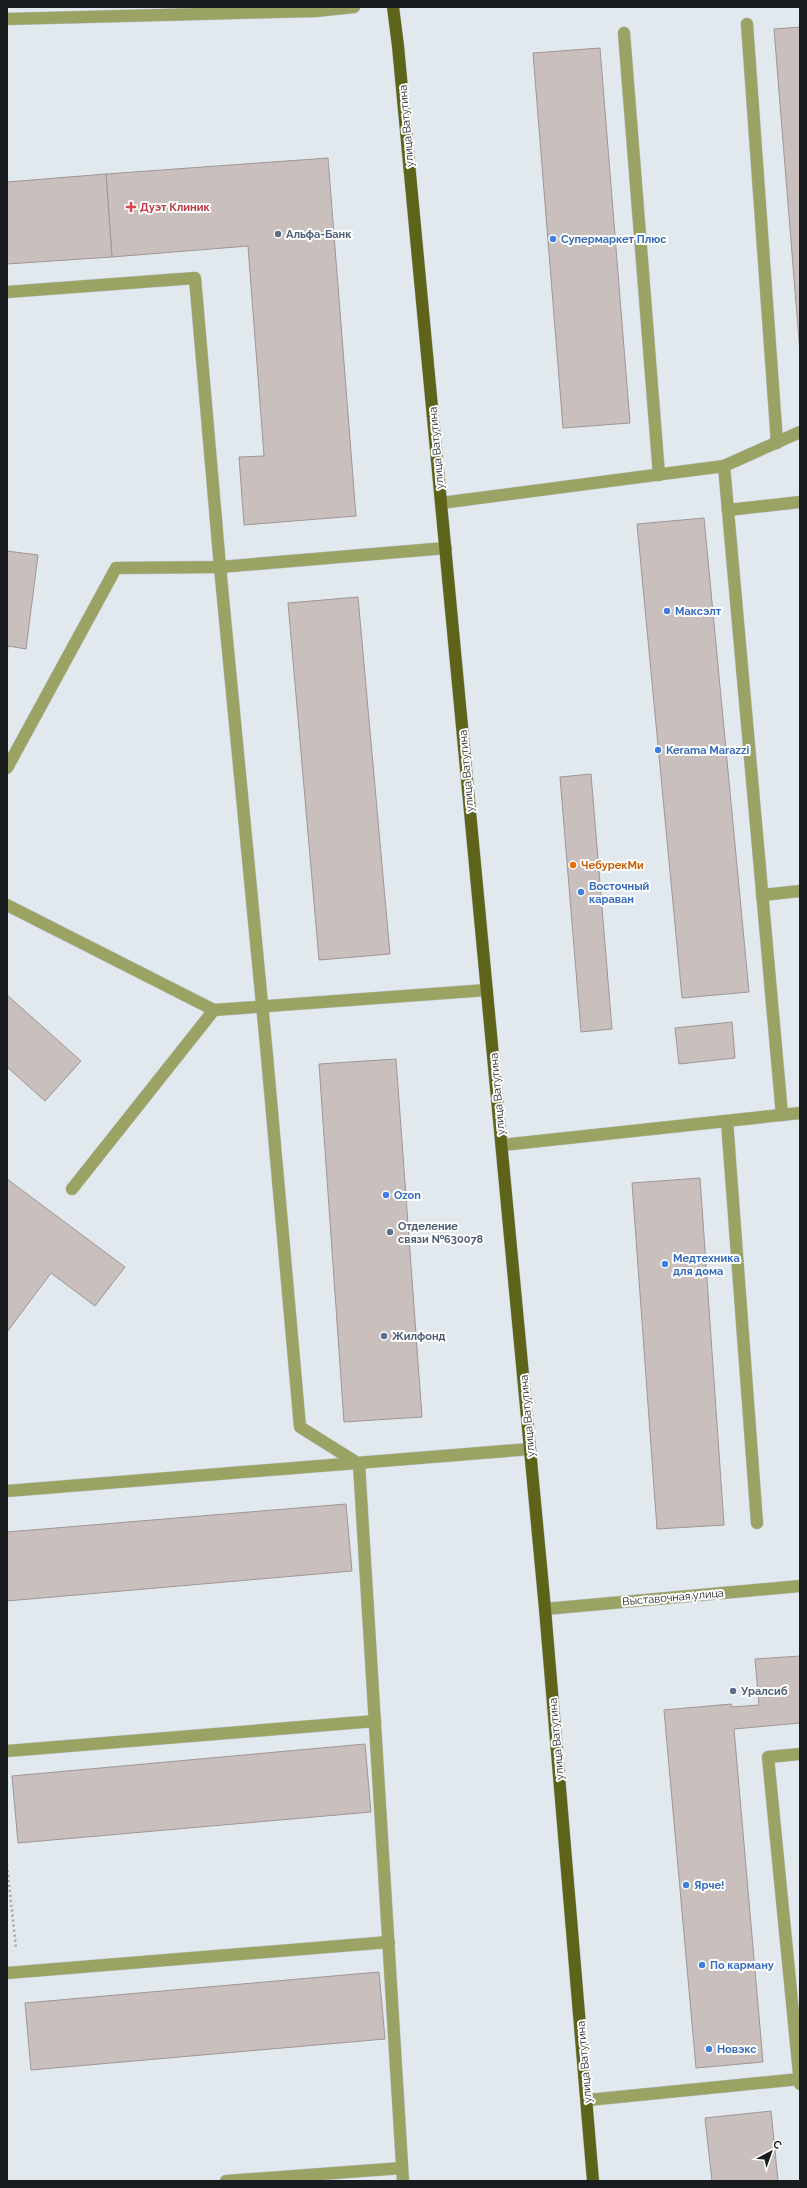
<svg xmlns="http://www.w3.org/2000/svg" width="807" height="2188" font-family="Raleway,sans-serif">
  <rect width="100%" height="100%" fill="#e1e9ee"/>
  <!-- building -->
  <g fill="#c9bfbd" stroke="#9f9694">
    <path d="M800,27V353L774,29Z"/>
    <path d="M600,48L630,423L563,428L533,53Z"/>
    <path d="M328,158L356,516L244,525L239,457L264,456L248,246L112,257L106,174Z"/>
    <path d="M106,174L112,257L7,264V182Z"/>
    <path d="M704,518L749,992L682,998L637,524Z"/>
    <path d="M7,551L38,555L26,649L8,646L7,656Z"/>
    <path d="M358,597L390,954L319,960L288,603Z"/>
    <path d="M591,774L612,1029L581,1032L560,777Z"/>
    <path d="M7,995L81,1061L45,1101L7,1067Z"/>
    <path d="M732,1022L735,1058L679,1064L675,1028Z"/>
    <path d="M396,1059L422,1417L344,1422L319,1064Z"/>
    <path d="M700,1178L724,1525L657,1529L632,1183Z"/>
    <path d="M7,1179L125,1267L95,1306L51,1273L7,1332Z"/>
    <path d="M346,1504L352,1571L7,1601V1532Z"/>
    <path d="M800,1656V1723L734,1729L763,2062L696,2068L664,1710L731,1704L732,1707L759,1705L755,1659Z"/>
    <path d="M365,1744L371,1812L18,1843L12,1776Z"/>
    <path d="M379,1972L385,2039L31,2070L25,2003Z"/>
    <path d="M771,2111L778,2181H712L705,2118Z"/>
  </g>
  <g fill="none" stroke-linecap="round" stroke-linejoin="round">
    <defs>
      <g id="minor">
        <path d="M7,19L316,11L354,7"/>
        <path d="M747,24L777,443"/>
        <path d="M624,33L659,475"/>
        <path d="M7,292L195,278L220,567L116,568L7,768"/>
        <path d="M724,466L782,1115"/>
        <path d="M441,503L724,466L800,432"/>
        <path d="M728,510L800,502"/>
        <path d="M762,895L800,891"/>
        <path d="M7,905L214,1010"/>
        <path d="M727,1121L757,1523"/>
        <path d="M502,1145L800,1113"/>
        <path d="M72,1189L214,1010L487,990"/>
        <path d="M359,1464L300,1427L267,1056L220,567L446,548"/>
        <path d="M359,1464L403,2181"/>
        <path d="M7,1491L530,1449"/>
        <path d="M545,1609L800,1586"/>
        <path d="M7,1751L375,1721"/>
        <path d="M800,1754L768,1757L800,2084"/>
        <path d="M7,1973L389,1942"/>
        <path d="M588,2100L800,2079"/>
        <path d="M226,2181L402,2168"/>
      </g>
      <path id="major" d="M393,7L398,46L545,1609L593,2181"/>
    </defs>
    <!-- minor casing -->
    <use href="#minor" stroke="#bdc4c9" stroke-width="13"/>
    <!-- major casing -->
    <use href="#major" stroke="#bdc4c9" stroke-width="13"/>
    <!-- path -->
    <path stroke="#9fa5a9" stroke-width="2.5" stroke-dasharray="2 3" stroke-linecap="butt" d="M7,1865L16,1948"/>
    <!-- minor -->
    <use href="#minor" stroke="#9aa364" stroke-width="12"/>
    <!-- major -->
    <use href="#major" stroke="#5d641a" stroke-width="12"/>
  </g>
  <!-- markers -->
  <path fill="#e0444e" stroke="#fff" stroke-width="1.5" d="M129 201h4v4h4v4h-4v4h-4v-4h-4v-4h4z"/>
  <g fill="#5c6f8a" stroke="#fff" stroke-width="1.5">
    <circle cx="278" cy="234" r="4"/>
    <circle cx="390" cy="1232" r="4"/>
    <circle cx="384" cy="1336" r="4"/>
    <circle cx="733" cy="1691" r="4"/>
  </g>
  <g fill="#3f7fe0" stroke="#fff" stroke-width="1.5">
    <circle cx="553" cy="239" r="4"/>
    <circle cx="667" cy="611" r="4"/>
    <circle cx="658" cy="750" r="4"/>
    <circle cx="581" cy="892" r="4"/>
    <circle cx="386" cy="1195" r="4"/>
    <circle cx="665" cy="1264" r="4"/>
    <circle cx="686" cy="1885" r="4"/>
    <circle cx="702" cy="1965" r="4"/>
    <circle cx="709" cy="2049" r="4"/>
  </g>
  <circle fill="#e8710a" stroke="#fff" stroke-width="1.5" cx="573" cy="865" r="4"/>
  <g text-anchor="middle" stroke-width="4" stroke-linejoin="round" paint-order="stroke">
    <!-- street labels -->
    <g font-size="11" fill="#191c1e" stroke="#fff">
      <text transform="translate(406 126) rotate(-95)" y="4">улица Ватутина</text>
      <text transform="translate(436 448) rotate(-95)" y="4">улица Ватутина</text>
      <text transform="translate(466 771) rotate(-95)" y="4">улица Ватутина</text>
      <text transform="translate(497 1094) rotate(-95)" y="4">улица Ватутина</text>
      <text transform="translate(527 1416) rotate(-95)" y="4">улица Ватутина</text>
      <text transform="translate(673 1597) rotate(-5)" y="4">Выставочная улица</text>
      <text transform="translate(556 1739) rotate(-95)" y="4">улица Ватутина</text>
      <text transform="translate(584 2062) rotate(-95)" y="4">улица Ватутина</text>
    </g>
    <!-- health labels -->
    <g font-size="11" font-weight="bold" fill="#be3a42" stroke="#fff" text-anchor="start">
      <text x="140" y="211">Дуэт Клиник</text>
    </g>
    <!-- service labels -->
    <g font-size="11" font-weight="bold" fill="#4e5e75" stroke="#fff" text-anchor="start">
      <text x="286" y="238">Альфа-Банк</text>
      <text x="398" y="1230">Отделение<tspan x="398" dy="13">связи №630078</tspan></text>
      <text x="392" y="1340">Жилфонд</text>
      <text x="741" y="1695">Уралсиб</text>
    </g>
    <!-- shop labels -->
    <g font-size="11" font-weight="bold" fill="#366cbe" stroke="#fff" text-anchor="start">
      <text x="561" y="243">Супермаркет Плюс</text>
      <text x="675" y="615">Максэлт</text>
      <text x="666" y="754">Kerama Marazzi</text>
      <text x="589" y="890">Восточный<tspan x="589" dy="13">караван</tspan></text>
      <text x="394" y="1199">Ozon</text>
      <text x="673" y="1262">Медтехника<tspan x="673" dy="13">для дома</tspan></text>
      <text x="694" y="1889">Ярче!</text>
      <text x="710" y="1969">По карману</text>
      <text x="717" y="2053">Новэкс</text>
    </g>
    <!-- food labels -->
    <g font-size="11" font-weight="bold" fill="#c56008" stroke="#fff" text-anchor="start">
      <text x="581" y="869">ЧебурекМи</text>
    </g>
  </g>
  <!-- border -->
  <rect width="807" height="2188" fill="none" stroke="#191c1e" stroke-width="16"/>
  <!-- north arrow -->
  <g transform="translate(771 2152) rotate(41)" stroke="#ffffff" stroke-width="3" paint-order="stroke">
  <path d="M0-3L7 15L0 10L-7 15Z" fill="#191c1e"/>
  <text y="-6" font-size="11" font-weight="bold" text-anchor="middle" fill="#191c1e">С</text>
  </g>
</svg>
